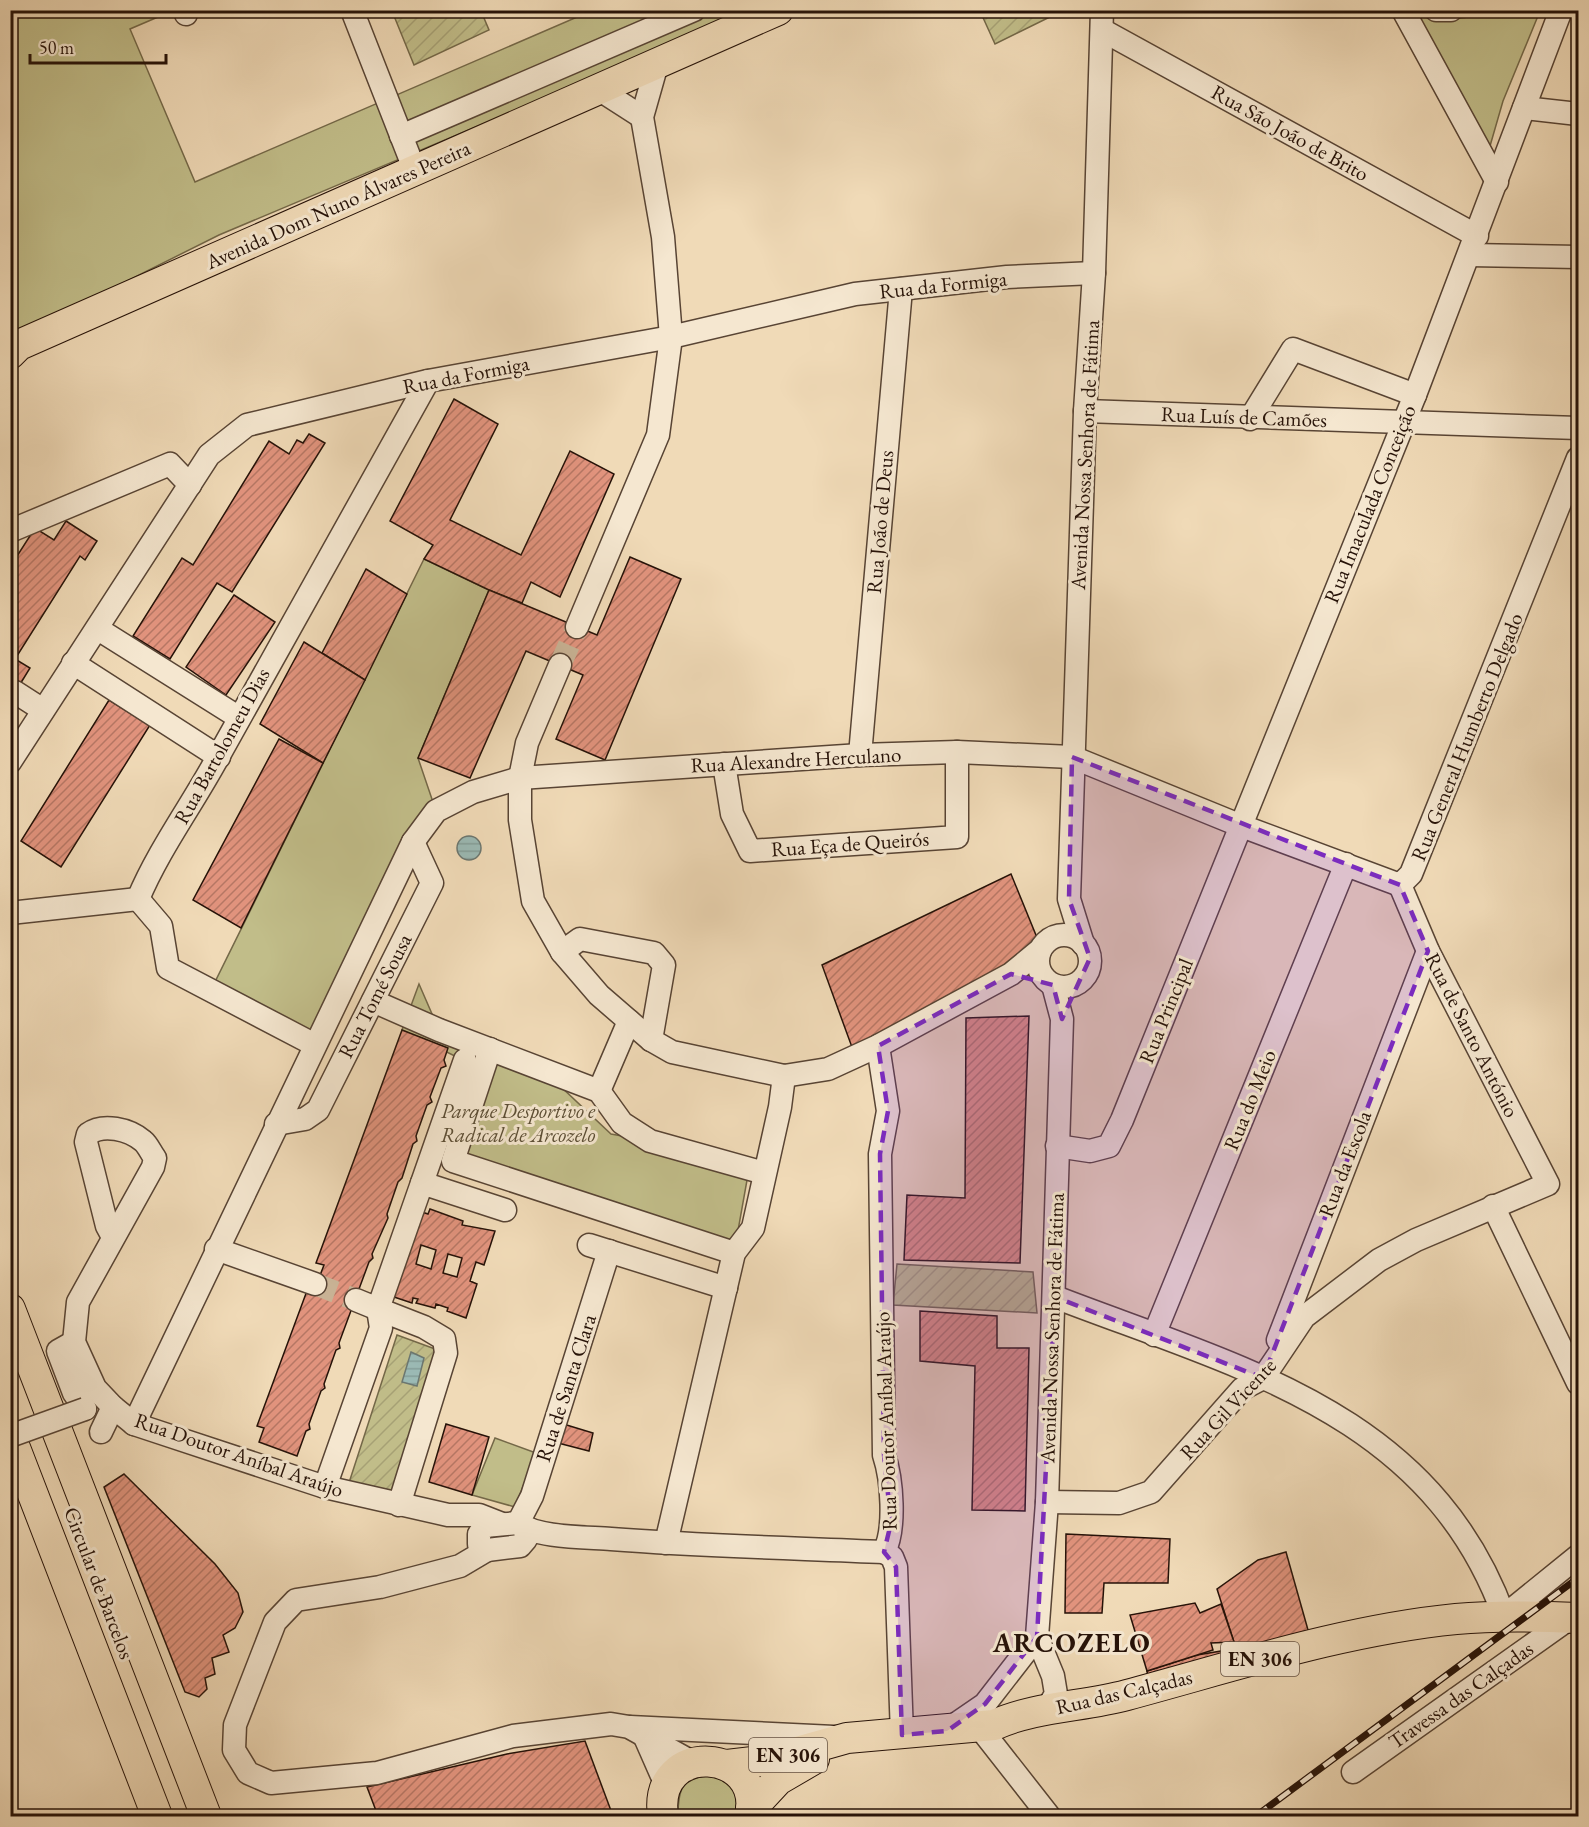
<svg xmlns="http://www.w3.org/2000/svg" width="1589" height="1827" font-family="'EB Garamond',serif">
  <defs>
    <pattern id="garden-furrows" width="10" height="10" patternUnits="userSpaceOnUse" patternTransform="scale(1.5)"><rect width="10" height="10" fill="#c1bd89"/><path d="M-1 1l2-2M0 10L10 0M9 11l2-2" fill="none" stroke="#a6a175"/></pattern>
    <pattern id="water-rules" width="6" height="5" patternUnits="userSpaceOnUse" patternTransform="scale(1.5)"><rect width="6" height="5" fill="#9bbab5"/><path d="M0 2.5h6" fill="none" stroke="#859f9a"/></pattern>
    <pattern id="building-hatch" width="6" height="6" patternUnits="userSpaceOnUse" patternTransform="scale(1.5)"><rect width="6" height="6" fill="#e1937d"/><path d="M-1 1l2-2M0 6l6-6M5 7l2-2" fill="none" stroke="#b67764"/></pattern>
  </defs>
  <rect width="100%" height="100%" fill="#f0dab7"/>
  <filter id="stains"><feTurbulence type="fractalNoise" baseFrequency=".00333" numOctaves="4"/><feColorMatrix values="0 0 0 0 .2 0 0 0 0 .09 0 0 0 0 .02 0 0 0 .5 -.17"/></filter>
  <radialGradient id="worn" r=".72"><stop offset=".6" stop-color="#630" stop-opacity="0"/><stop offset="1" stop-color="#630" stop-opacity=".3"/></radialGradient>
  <!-- green -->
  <g fill="#c1bd89" stroke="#746848" stroke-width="1.5">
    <path d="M11,11H172L130,29L195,182L591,11H751L219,235L11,339Z"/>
    <path d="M1515,11H1540L1503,101L1488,153L1416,17L1453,19Z"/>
    <path d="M424,559L489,590L418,758L436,811L311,1039L211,990Z"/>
    <path d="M419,984L439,1030L542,1069L611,1134L650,1141L749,1169L734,1253L448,1160L477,1067L402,1030Z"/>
    <path d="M495,1438L536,1453L515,1507L472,1495Z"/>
    <path d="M712,1774L738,1791L740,1816H678C678,1786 682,1780 712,1774Z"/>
  </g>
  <!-- garden -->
  <g fill="url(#garden-furrows)" stroke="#746848" stroke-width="1.5">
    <path d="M392,11H481L489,30L414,65Z"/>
    <path d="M980,11H1062L995,44Z"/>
    <path d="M897,1264L1033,1272L1037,1313L893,1305Z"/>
    <path d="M397,1335L446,1353L399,1505L346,1492Z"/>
  </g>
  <!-- water -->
  <g fill="url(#water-rules)" stroke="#6c7770" stroke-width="1.5">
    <circle cx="469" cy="848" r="12"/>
    <path d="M411,1352L424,1358L417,1386L402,1382Z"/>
  </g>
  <!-- building -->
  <g fill="url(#building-hatch)" stroke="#261208" stroke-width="1.5" fill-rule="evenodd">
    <path d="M454,399L498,424L450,520L521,555L570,451L614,474L560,597L531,582L522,603L489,590L424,559L433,545L390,521Z"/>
    <path d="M309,434L325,443L232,592L217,583L170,659L133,636L182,558L193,565L269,441L289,454L297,440L303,443Z"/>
    <path d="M66,521L97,541L85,560L80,556L15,659L30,668L11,699L10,567L35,528L54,540Z"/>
    <path d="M630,557L681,579L605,760L556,739L583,675L526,651L470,778L418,758L489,590L597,635Z"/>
    <path d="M366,569L407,594L365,680L322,653Z"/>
    <path d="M234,595L275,622L226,695L186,667Z"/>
    <path d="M304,642L365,680L323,763L260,724Z"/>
    <path d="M109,700L150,725L61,867L21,841Z"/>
    <path d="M279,739L323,763L241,928L193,900Z"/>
    <path d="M1011,874L1040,945L853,1050L822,965Z"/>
    <path d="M1029,1016L1020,1263L904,1260L907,1195L965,1198L966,1018Z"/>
    <path d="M402,1030L448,1048L444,1060L446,1066L441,1068L430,1097L432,1102L427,1105L416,1136L417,1141L413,1144L402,1178L398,1182L387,1214L388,1218L372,1254L373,1258L369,1262L339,1343L340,1348L336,1350L324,1384L325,1388L321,1391L309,1424L310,1429L306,1431L297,1456L259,1442L264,1428L257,1426L308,1288L314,1291L324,1265L316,1263Z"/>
    <path d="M430,1209L463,1221L462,1225L495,1231L484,1265L476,1262L470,1281L477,1284L466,1318L447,1311L448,1308L436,1304L435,1308L416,1303L418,1299L413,1298L412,1303L391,1296L419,1211L428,1214ZM421,1245L436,1250L431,1269L416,1264ZM448,1254L462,1258L457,1277L443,1273Z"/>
    <path d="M920,1311L997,1316V1348H1029L1025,1511L972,1510L975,1366L920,1361Z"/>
    <path d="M560,1423L593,1433L589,1451L554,1442Z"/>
    <path d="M446,1424L489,1437L472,1495L429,1482Z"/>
    <path d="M124,1474L215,1564L238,1593L243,1612L235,1628L223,1635L229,1652L212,1658L215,1674L205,1678L207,1689L199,1697L185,1692L104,1487Z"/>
    <path d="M1066,1534L1170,1539L1168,1583H1104L1102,1613H1065Z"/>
    <path d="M1286,1552L1310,1637L1148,1678L1147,1671L1197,1655L1233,1649L1234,1642L1217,1589L1258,1560Z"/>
    <path d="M1195,1603L1200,1613L1221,1604L1234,1642L1211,1643L1213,1650L1147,1671L1130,1615Z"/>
    <path d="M585,1741L613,1816H378L367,1787L507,1754Z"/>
  </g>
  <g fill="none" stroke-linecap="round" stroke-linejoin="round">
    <!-- minor-tunnel -->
    <g stroke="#c8b294" stroke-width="22" stroke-dasharray="22 11" stroke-linecap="butt">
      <path d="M560,665L577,627"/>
      <path d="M315,1284L356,1300"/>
    </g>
    <defs>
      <g id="minor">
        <path d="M185,10L186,14"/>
        <path d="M352,10L415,171"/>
        <path d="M1403,10L1497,182"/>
        <path d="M1436,10H1451"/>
        <path d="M1102,30L1477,236"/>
        <path d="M600,90L642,117"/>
        <path d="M1524,108L1578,114"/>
        <path d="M401,136L694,10"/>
        <path d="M1469,255L1578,257"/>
        <path d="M1085,411L1578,428"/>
        <path d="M1250,419L1293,349L1415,395"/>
        <path d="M10,531L170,464L190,485"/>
        <path d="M577,627L658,435L671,337L663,237L642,117L657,64"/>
        <path d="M98,629L238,717"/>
        <path d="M73,663L219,757"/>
        <path d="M560,665L527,743L520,778V820L533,901L562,952L599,995L651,1040L672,1052L784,1076L828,1069L878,1046L1011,974L1040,950"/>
        <path d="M15,692L43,710"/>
        <path d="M860,755L901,289"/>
        <path d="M10,762L209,455L247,425L428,381L671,337L855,294L1007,277L1094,273"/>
        <path d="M724,764L732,814L750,851L957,837V752"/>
        <path d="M138,899C159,849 192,805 218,757C288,632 357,506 428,381"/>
        <path d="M138,899L161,926L168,968L315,1045"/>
        <path d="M10,913L138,899"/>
        <circle cx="1064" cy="961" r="26"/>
        <path d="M1083,944L1069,899L1085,411L1094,273L1102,10"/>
        <path d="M562,952L580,939L654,953L664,965L651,1040"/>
        <path d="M373,1001L439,1030L599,1091L622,1123L650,1141L764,1173"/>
        <path d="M878,1046L888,1111L880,1154L884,1455C892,1479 896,1529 884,1552"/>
        <path d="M490,1049L453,1161L734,1253"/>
        <path d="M599,1091L629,1021"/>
        <path d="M276,1124L305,1119L318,1110L432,883L413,842"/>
        <path d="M1057,1146L1090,1151L1109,1146L1122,1120L1415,395L1561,10"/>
        <path d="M422,1183L465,1060"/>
        <path d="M1493,1206L1578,1383"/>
        <path d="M113,1237L107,1226L86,1142L88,1134C103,1123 129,1129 143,1141C148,1145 151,1153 155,1158L153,1167L78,1302L74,1342L95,1388L113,1407L134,1424L325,1487L448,1515H479L502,1524"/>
        <path d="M589,1245L726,1288"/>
        <path d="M216,1249L315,1284"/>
        <path d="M1055,1297C1236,1367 1430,1412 1504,1616L1578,1556"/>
        <path d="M356,1300L378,1309L422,1183L505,1210"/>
        <path d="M1154,1335L1346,864"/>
        <path d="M1278,1340L1428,951"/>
        <path d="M74,1342L58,1351L74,1393L85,1409"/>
        <path d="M134,1424L413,842L436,811L473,792L520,778L860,755L957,752L1072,757L1239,825L1400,885L1411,874L1578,458"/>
        <path d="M101,1432L113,1407"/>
        <path d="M325,1487L381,1328L378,1309L424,1327L444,1339L446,1353L399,1505"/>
        <path d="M1047,1502L1119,1503L1151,1492L1242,1389L1263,1378L1304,1317L1379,1260L1416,1240L1548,1184L1428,951L1400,885"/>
        <path d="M518,1523L532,1496L609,1251"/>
        <path d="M525,1529L526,1539L520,1546L487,1550L479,1544V1534L485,1526L518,1523C537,1538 585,1537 611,1539C701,1546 793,1548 884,1552"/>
        <path d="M666,1543L734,1253L753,1228L780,1107L784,1076"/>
        <path d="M487,1550L460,1566L380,1587L296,1600L275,1622L235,1725L234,1750L248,1773L271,1783L377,1773L513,1736L611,1724L629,1727L692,1762"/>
        <path d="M884,1552L892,1557L896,1567L902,1735"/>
        <path d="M1047,1709L1056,1694L1053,1676L1037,1637L1047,1502L1062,1019L1053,985"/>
        <path d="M630,1727L834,1737"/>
        <path d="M950,1728L985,1704L1037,1637"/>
        <path d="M980,1728L1049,1816"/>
        <path d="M644,1735L666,1785"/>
        <path d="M1353,1772L1570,1618"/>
      </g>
      <g id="major">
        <path d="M10,354L19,345L778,10"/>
        <path d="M10,1309L206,1816"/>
        <path d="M10,1435L157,1816"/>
        <path d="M727,1765L769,1760L847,1738L994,1725C1036,1706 1083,1707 1127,1695C1235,1666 1344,1630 1456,1619C1496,1615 1537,1616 1578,1618"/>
        <path d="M751,1809L778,1780L814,1759"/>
        <path d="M663,1816C652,1739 765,1748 750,1816"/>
      </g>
    </defs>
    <!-- minor casing -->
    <use href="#minor" stroke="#584434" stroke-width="25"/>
    <!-- major casing -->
    <use href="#major" stroke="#261208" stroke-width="32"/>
    <!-- minor -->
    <use href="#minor" stroke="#f5e7d0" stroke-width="22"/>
    <!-- major -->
    <use href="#major" stroke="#f0dab7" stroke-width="30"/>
    <defs>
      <path id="rail" d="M1256,1816L1578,1578"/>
    </defs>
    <!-- rail casing -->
    <use href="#rail" stroke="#261208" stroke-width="7"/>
    <!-- rail -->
    <use href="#rail" stroke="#f5e7d0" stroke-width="4.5" stroke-dasharray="14" stroke-linecap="butt"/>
    <defs>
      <path id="minor-bridge" d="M10,1436L85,1409"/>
    </defs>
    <!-- minor-bridge casing -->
    <use href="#minor-bridge" stroke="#584434" stroke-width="25" stroke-linecap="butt"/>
    <!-- minor-bridge -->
    <use href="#minor-bridge" stroke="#f5e7d0" stroke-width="22"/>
  </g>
  <!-- marked area -->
  <path fill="#7b2cbf" fill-opacity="0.2" stroke="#7b2cbf" stroke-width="4.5" stroke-dasharray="12 8" stroke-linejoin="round" d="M1072,757L1400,885L1428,951L1263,1378L1055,1297L1037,1637L985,1704L947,1731L902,1735L896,1567L884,1552L891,1523L884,1455L880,1154L888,1111L878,1046L1011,974L1053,985L1062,1019L1090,958L1069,899Z"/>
  <g text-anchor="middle" stroke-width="6" stroke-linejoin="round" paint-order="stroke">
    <!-- shield labels -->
    <g fill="#f5e7d0" stroke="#645244" stroke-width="1.5">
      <rect x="1221" y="1642" width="78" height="34" rx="4.5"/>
      <rect x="749" y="1738" width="78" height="34" rx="4.5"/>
    </g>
    <g font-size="20" font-weight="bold" fill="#261208">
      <text x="1260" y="1666">EN 306</text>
      <text x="788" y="1762">EN 306</text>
    </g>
    <!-- street labels -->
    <g font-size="21" fill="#261208" stroke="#f5e7d0">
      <text transform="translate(1290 133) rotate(29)" y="7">Rua São João de Brito</text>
      <text transform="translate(338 205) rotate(-24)" y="7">Avenida Dom Nuno Álvares Pereira</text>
      <text transform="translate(943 285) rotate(-6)" y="7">Rua da Formiga</text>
      <text transform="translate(466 375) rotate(-11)" y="7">Rua da Formiga</text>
      <text transform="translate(1244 417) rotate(2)" y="7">Rua Luís de Camões</text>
      <text transform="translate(1085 455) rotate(-87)" y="7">Avenida Nossa Senhora de Fátima</text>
      <text transform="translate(1370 504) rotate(-68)" y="7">Rua Imaculada Conceição</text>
      <text transform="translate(880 522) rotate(-85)" y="7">Rua João de Deus</text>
      <text transform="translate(1467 737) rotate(-68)" y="7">Rua General Humberto Delgado</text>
      <text transform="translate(222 746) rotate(-61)" y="7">Rua Bartolomeu Dias</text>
      <text transform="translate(796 760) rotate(-3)" y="7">Rua Alexandre Herculano</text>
      <text transform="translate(850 844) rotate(-4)" y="7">Rua Eça de Queirós</text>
      <text transform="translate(375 996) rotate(-63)" y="7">Rua Tomé Sousa</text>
      <text transform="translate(1166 1011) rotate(-68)" y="7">Rua Principal</text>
      <text transform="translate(1472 1035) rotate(63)" y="7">Rua de Santo António</text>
      <text transform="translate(1250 1100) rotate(-68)" y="7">Rua do Meio</text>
      <text transform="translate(1345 1164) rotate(-69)" y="7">Rua da Escola</text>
      <text transform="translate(1052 1328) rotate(-88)" y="7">Avenida Nossa Senhora de Fátima</text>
      <text transform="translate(566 1388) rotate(-72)" y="7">Rua de Santa Clara</text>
      <text transform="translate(1228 1409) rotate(-47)" y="7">Rua Gil Vicente</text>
      <text transform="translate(886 1421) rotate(-92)" y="7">Rua Doutor Aníbal Araújo</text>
      <text transform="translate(239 1455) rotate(19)" y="7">Rua Doutor Aníbal Araújo</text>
      <text transform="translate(99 1583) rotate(69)" y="7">Circular de Barcelos</text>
      <text transform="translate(1124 1692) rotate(-13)" y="7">Rua das Calçadas</text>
      <text transform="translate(1461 1695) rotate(-35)" y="7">Travessa das Calçadas</text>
    </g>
    <!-- park labels -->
    <g font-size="21" font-style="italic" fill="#5c4e35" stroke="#f5e7d0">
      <text x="518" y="1118">Parque Desportivo e<tspan x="518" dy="24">Radical de Arcozelo</tspan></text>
    </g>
    <!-- district labels -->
    <g font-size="27" font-weight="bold" letter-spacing="1.5" fill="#261208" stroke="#f5e7d0">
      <text x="1072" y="1652">ARCOZELO</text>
    </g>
  </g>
  <!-- margin -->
  <rect width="1589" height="1827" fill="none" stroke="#f0dab7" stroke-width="36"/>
  <rect x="12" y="12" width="1565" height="1803" fill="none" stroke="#261208" stroke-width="3"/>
  <rect x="18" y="18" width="1553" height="1791" fill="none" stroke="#261208" stroke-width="1.5"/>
  <!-- scale -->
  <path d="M30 54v9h136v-9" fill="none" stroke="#261208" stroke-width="3"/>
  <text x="39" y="54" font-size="18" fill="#261208" stroke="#f5e7d0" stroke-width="4.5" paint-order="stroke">50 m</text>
  <rect width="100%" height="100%" filter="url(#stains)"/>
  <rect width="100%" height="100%" fill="url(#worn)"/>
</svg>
